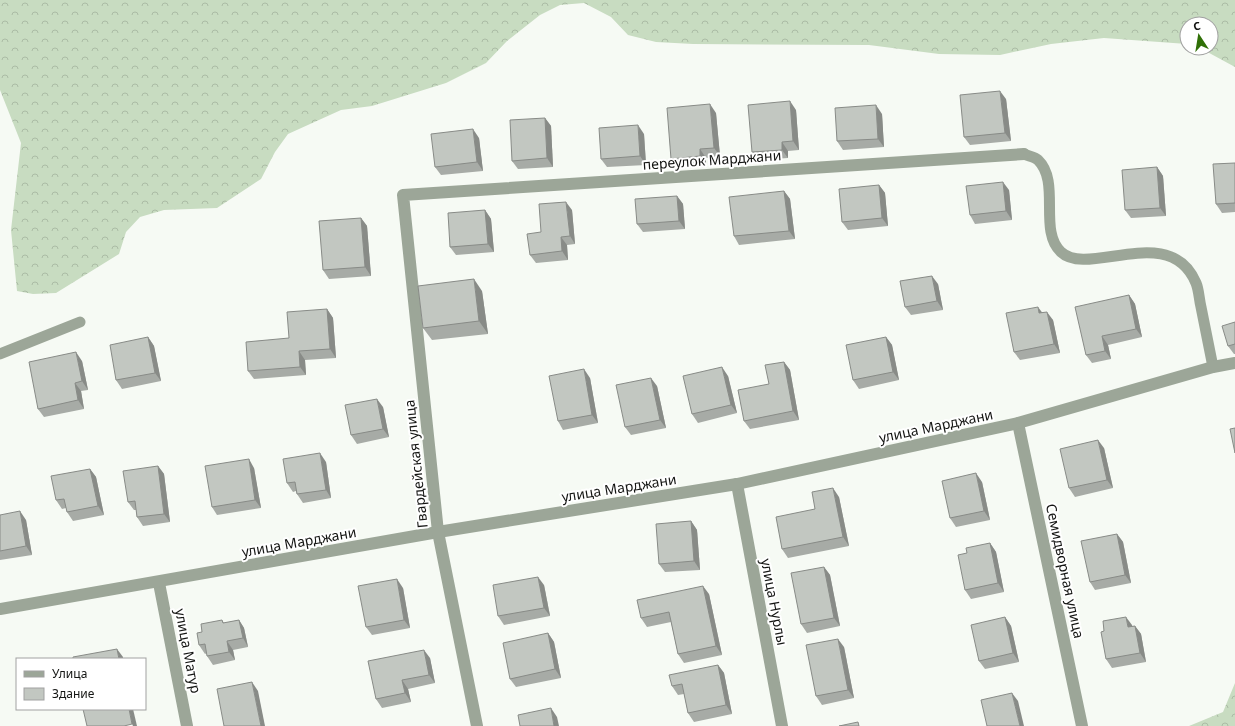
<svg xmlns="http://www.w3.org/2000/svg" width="1235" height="726" font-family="'Noto Sans',sans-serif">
  <defs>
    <pattern id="forest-crowns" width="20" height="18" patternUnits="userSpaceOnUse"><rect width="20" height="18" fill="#c8dcc1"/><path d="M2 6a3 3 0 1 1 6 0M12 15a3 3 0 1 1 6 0" fill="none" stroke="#abbca5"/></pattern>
  </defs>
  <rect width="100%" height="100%" fill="#f6faf4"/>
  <!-- forest -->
  <g fill="url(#forest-crowns)">
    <path d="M0,0H1235V67L1200,48H1211V24H1187V44L1104,38L1051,44L1000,55L939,54L869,45L693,44L656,42L628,35L611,17L584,3L560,5L540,15L507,41L486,63L446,83L372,106L341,110L288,134L275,152L261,179L217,208L164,210L140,217L126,232L119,254L56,293L33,294L17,291L11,230L21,143L0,90Z"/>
    <path d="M1235,683V726H1189L1223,712Z"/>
  </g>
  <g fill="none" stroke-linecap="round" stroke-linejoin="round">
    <!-- lane -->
    <g stroke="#9ca698" stroke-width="11">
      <path d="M1024,154C1028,156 1035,157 1038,160C1061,182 1038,231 1061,252C1088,278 1170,221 1196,283C1199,290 1199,299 1201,307C1205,327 1209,347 1213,367"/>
      <path d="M0,354L80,322"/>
    </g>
    <!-- street -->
    <g stroke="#9ca698" stroke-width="12">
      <path d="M1018,423L1082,726"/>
      <path d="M737,484L782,726"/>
      <path d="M159,583L187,726"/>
      <path d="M0,609L438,532L737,484L1018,423L1213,367L1235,363"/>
      <path d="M477,726L438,532L403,195L1024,154"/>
    </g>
  </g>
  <!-- wall -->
  <g fill="#a7aba6">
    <path d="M1006,99L1011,141L970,145L964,137Z"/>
    <path d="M796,110L799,150L788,151V158L758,160L752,152Z"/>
    <path d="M716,113L720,156L706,158V165L677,167L671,159Z"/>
    <path d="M882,114L884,147L843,150L837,141Z"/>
    <path d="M545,118L551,126L553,167L518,169L512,161Z"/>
    <path d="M644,134L646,165L607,167L601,159Z"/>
    <path d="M479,138L483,171L441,175L435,167Z"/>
    <path d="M1235,163V212L1222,213L1216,204Z"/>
    <path d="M1157,167L1163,176L1166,216L1131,218L1125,210Z"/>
    <path d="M879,185L885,193L888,226L848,230L842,222Z"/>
    <path d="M1009,190L1012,220L975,224L970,215Z"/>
    <path d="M784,191L790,199L795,239L739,245L734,236Z"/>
    <path d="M677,196L683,204L685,229L643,232L637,224Z"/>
    <path d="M485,210L491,219L494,252L456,255L450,247Z"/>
    <path d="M572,210L575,244L567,245L568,260L536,263L530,255L541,232Z"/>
    <path d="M361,218L367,226L371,276L329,279L323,270Z"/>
    <path d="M938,284L943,310L911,315L905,307Z"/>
    <path d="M482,291L488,334L432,340L423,328Z"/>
    <path d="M1129,295L1135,304L1142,337L1108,345L1111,359L1092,363L1086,355Z"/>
    <path d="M327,309L333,318L336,358L305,360L306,375L254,379L248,371Z"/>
    <path d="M1042,313L1053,320L1060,353L1020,360L1014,352Z"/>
    <path d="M1235,322V354H1234L1228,346Z"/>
    <path d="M148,337L154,346L161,381L122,389L116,380Z"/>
    <path d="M886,337L892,345L899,380L859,389L853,380Z"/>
    <path d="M82,361L88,390L81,391L84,409L44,417L38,409Z"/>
    <path d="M784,362L790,370L799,420L750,429L744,421Z"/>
    <path d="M728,376L737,413L698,423L692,414Z"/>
    <path d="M590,378L598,423L563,430L558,421Z"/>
    <path d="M657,386L666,428L631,435L625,427Z"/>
    <path d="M383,407L389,437L357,444L351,435Z"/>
    <path d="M1104,448L1113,488L1075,497L1069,488Z"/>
    <path d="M326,462L331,498L303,503L297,494L296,491L293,492L287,483Z"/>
    <path d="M158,466L164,474L170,522L143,526L137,517L136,510H134L128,502Z"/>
    <path d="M254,468L261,508L217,515L212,507Z"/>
    <path d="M90,469L96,477L104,515L73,521L67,512L66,508L62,509L56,500Z"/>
    <path d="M982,482L990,520L956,527L950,518Z"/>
    <path d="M839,497L849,546L788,558L782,549L815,509Z"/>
    <path d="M0,515L26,520L32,555L0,560Z"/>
    <path d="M691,521L697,530L700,570L665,572L659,564Z"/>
    <path d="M1117,534L1123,542L1131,583L1095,590L1090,582Z"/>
    <path d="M990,543L996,552L1004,592L971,599L965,590L967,553Z"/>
    <path d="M824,567L830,575L840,626L807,633L801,624Z"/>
    <path d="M544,585L550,616L504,625L498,616Z"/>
    <path d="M403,588L410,628L372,635L366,627Z"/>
    <path d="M709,594L722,655L684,663L678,654L671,622L647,627L641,618Z"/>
    <path d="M1005,617L1011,626L1019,662L985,669L979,661Z"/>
    <path d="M222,620L224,623L239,620L244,628L248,647L233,650L235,660L213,665L207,656V653L205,654L199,645L202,632Z"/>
    <path d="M1132,625V626H1135L1141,634L1146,662L1112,668L1106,659Z"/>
    <path d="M548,633L554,642L561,678L516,687L510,679Z"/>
    <path d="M844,647L854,698L822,705L816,696Z"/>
    <path d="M430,658L435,683L408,689L411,702L382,708L376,699Z"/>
    <path d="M718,665L724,673L732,714L694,722L688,713L684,694L678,695L672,686Z"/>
  </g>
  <!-- shaded-wall -->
  <g fill="#888b87">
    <path d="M1000,91L1006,99L1011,141L1005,133Z"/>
    <path d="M790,101L796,110L799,150L793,141Z"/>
    <path d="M710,104L716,113L720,156L714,148Z"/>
    <path d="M876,105L882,114L884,147L878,139Z"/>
    <path d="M545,118L551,126L553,167L547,158Z"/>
    <path d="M638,125L644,134L646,165L640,156Z"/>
    <path d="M473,129L479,138L483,171L477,162Z"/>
    <path d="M782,142L788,151V158L782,150Z"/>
    <path d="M700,149L706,158V165L700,156Z"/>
    <path d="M1157,167L1163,176L1166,216L1160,208Z"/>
    <path d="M1003,182L1009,190L1012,220L1006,211Z"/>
    <path d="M879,185L885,193L888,226L882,218Z"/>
    <path d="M784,191L790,199L795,239L789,231Z"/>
    <path d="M677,196L683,204L685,229L679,221Z"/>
    <path d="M566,202L572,210L575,244L570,236Z"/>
    <path d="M485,210L491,219L494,252L488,244Z"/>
    <path d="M361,218L367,226L371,276L365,267Z"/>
    <path d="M561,237L567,245L568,260L562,251Z"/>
    <path d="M932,276L938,284L943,310L937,301Z"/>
    <path d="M474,279L482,291L488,334L479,321Z"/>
    <path d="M1129,295L1135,304L1142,337L1136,329Z"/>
    <path d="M1038,307L1044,315L1039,313Z"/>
    <path d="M327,309L333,318L336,358L330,349Z"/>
    <path d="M1047,312L1053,320L1060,353L1054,344Z"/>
    <path d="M1102,336L1108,345L1111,359L1105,351Z"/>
    <path d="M148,337L154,346L161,381L155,373Z"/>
    <path d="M886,337L892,345L899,380L893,372Z"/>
    <path d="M299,351L305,360L306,375L300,367Z"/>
    <path d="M76,352L82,361L88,390L82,381Z"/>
    <path d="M784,362L790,370L799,420L793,411Z"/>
    <path d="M722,367L728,376L737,413L731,405Z"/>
    <path d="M584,369L590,378L598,423L592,415Z"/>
    <path d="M651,378L657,386L666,428L660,420Z"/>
    <path d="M75,383L81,391L84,409L78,400Z"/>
    <path d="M377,399L383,407L389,437L383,429Z"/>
    <path d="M1098,440L1104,448L1113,488L1107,480Z"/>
    <path d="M320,453L326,462L331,498L326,490Z"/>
    <path d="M249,459L254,468L261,508L255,500Z"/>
    <path d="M158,466L164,474L170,522L164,514Z"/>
    <path d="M90,469L96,477L104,515L98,506Z"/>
    <path d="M976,473L982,482L990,520L984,511Z"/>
    <path d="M833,488L839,497L849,546L843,537Z"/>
    <path d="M20,511L26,520L32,555L26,546Z"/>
    <path d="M691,521L697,530L700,570L694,561Z"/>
    <path d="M1117,534L1123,542L1131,583L1125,575Z"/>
    <path d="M990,543L996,552L1004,592L998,583Z"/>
    <path d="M824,567L830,575L840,626L834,618Z"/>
    <path d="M538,577L544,585L550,616L544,608Z"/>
    <path d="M397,579L403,588L410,628L404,620Z"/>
    <path d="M703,586L709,594L722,655L716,646Z"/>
    <path d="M1005,617L1011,626L1019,662L1013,653Z"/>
    <path d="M1126,617L1132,625L1134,635L1128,627Z"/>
    <path d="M239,620L244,628L248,647L243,638Z"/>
    <path d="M1135,626L1141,634L1146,662L1140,653Z"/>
    <path d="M548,633L554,642L561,678L555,669Z"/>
    <path d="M838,639L844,647L854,698L848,690Z"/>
    <path d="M227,641L233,650L235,660L229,652Z"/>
    <path d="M117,649L123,657V659H119Z"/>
    <path d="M424,650L430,658L435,683L429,675Z"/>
    <path d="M718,665L724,673L732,714L726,705Z"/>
    <path d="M402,680L408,689L411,702L405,693Z"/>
    <path d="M252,682L258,691L265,726H261Z"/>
    <path d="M1012,693L1018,701L1024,726H1020Z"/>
    <path d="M551,708L557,717L559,726H554Z"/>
    <path d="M129,709H133L137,726H133L132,724Z"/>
  </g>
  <!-- building -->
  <g fill="#c2c7c1" stroke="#888b87">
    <path d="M1000,91L1005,133L964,137L960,95Z"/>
    <path d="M790,101L793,141L782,142V150L752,152L748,105Z"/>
    <path d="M710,104L714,148L700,149V156L671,159L667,108Z"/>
    <path d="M876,105L878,139L837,141L835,108Z"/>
    <path d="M545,118L547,158L512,161L510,120Z"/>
    <path d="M638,125L640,156L601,159L599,128Z"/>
    <path d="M473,129L477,162L435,167L431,134Z"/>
    <path d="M1235,163V203L1216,204L1213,164Z"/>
    <path d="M1157,167L1160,208L1125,210L1122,170Z"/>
    <path d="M1003,182L1006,211L970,215L966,186Z"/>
    <path d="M879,185L882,218L842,222L839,189Z"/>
    <path d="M784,191L789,231L734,236L729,197Z"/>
    <path d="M677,196L679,221L637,224L635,199Z"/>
    <path d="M566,202L570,236L561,237L562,251L530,255L527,234L541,232L539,204Z"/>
    <path d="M485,210L488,244L450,247L448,213Z"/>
    <path d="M361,218L365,267L323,270L319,221Z"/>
    <path d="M932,276L937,301L905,307L900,281Z"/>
    <path d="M474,279L479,321L423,328L418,286Z"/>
    <path d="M1129,295L1136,329L1102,336L1105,351L1086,355L1075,307Z"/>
    <path d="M1038,307L1039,313L1047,312L1054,344L1014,352L1006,313Z"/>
    <path d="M327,309L330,349L299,351L300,367L248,371L246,342L289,338L287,312Z"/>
    <path d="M1235,322V344L1228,346L1222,326Z"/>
    <path d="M148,337L155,373L116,380L110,345Z"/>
    <path d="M886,337L893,372L853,380L846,345Z"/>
    <path d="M76,352L82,381L75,383L78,400L38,409L29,362Z"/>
    <path d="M784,362L793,411L744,421L738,390L769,384L765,365Z"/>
    <path d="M722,367L731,405L692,414L683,376Z"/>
    <path d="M584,369L592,415L558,421L549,376Z"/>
    <path d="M651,378L660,420L625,427L616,385Z"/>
    <path d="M377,399L383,429L351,435L345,405Z"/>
    <path d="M1235,428V453L1230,429Z"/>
    <path d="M1098,440L1107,480L1069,488L1060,449Z"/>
    <path d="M320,453L326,490L297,494L295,482L287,483L283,459Z"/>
    <path d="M249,459L255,500L212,507L205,466Z"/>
    <path d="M158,466L164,514L137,517L135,501L128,502L123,471Z"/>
    <path d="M90,469L98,506L67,512L64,499L56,500L51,476Z"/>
    <path d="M976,473L984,511L950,518L942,481Z"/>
    <path d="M833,488L843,537L782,549L776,517L815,509L812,492Z"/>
    <path d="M20,511L26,546L0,551V515Z"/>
    <path d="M691,521L694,561L659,564L656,524Z"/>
    <path d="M1117,534L1125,575L1090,582L1081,541Z"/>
    <path d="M990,543L998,583L965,590L958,555L967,553L966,548Z"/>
    <path d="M824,567L834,618L801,624L791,573Z"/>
    <path d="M538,577L544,608L498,616L493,585Z"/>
    <path d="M397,579L404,620L366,627L358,586Z"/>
    <path d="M703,586L716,646L678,654L669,612L641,618L637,600Z"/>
    <path d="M1005,617L1013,653L979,661L971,625Z"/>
    <path d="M1126,617L1128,627L1135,626L1140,653L1106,659L1101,632L1104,631L1103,621Z"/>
    <path d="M222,620L223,623L239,620L243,638L227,641L229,652L207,656L205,644L199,645L197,633L202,632L201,624Z"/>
    <path d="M548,633L555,669L510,679L503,643Z"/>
    <path d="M838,639L848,690L816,696L806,645Z"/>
    <path d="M117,649L119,659H73V657Z"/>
    <path d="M424,650L429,675L402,680L405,693L376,699L368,661Z"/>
    <path d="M718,665L726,705L688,713L682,684L672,686L669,675Z"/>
    <path d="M252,682L261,726H224L217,689Z"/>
    <path d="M1012,693L1020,726H987L981,700Z"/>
    <path d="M551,708L554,726H520L518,715Z"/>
    <path d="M83,709H129L132,724L124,726H87Z"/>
    <path d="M858,722L859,726H839Z"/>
  </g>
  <g text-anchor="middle" stroke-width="4" stroke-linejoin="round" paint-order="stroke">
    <!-- street labels -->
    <g font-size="14" fill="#141513" stroke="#fff">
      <text transform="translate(712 160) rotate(-4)" y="5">переулок Марджани</text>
      <text transform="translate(936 426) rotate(-12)" y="5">улица Марджани</text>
      <text transform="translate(416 464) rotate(-96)" y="5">Гвардейская улица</text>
      <text transform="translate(619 488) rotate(-9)" y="5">улица Марджани</text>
      <text transform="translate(299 542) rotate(-10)" y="5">улица Марджани</text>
      <text transform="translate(1065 571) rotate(78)" y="5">Семидворная улица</text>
      <text transform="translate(774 602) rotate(79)" y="5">улица Нурлы</text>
      <text transform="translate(188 651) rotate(79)" y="5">улица Матур</text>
    </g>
  </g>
  <!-- legend -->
  <rect x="16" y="658" width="130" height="52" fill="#ffffff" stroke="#a1a1a1"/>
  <rect x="24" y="671" width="20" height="6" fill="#9ca698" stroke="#a1a1a1"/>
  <text x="52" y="678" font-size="12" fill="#141513">Улица</text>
  <rect x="24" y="688" width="20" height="12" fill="#c2c7c1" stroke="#a1a1a1"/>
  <text x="52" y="698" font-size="12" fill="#141513">Здание</text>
  <!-- north arrow -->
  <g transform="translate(1199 36) rotate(348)"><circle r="19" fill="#ffffff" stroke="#a1a1a1"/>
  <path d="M0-3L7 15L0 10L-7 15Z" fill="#307007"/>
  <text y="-6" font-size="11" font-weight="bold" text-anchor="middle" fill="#141513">С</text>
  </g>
</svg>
